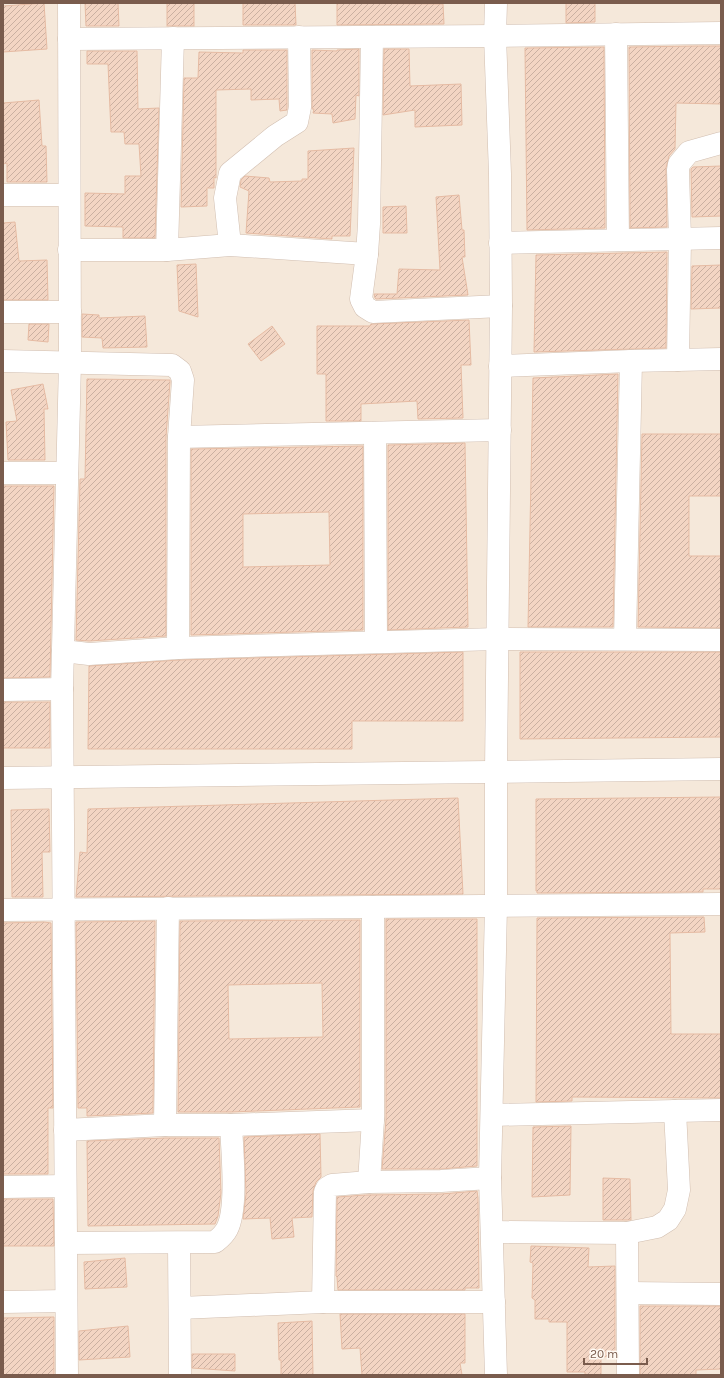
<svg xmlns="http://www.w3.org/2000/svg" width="724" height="1378" font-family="Karla,sans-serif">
  <defs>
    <pattern id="building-hatch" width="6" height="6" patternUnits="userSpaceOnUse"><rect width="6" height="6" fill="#f3d5c3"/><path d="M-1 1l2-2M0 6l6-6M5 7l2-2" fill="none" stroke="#cab0a1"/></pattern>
  </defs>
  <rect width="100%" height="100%" fill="#fdf6ec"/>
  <!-- residential -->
  <rect fill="#f5e8da" x="3" y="3" width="718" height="1372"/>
  <!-- building -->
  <g fill="url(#building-hatch)" stroke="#e6bba3" fill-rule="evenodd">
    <path d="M44,3L47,49L3,52V6Z"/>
    <path d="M85,3H118L119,26H86Z"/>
    <rect x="167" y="3" width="27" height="23"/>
    <path d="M243,3H295L296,25H243Z"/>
    <path d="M337,3L443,4L444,24L337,25Z"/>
    <path d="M566,3H595V22L566,23Z"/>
    <path d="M694,46H721V104L676,103L675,149L669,156L666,168L667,227L630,228L629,47Z"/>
    <path d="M604,47L605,228L527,230L525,48Z"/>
    <path d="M359,49V96L356,95L355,119L333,123L332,114L313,113L314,109H312V50L337,51V50Z"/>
    <path d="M384,49H409L410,86L461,84L462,125L415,127V110L383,115Z"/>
    <path d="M243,50H287V110L280,111L279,99L251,100V89L216,90V178L214,177V188H207V206L181,207L184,78H198L199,52L243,53Z"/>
    <path d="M87,51H137L138,109L159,108L155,238H123V227L85,226V193L125,194V176H141L139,144H125L124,132H111L108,64H87Z"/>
    <path d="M39,100L42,146H46L47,182H7V163L3,164V130H4L3,103Z"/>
    <path d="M354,148L350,236H332V239L246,233L249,191L240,187L241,180L245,176L269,178L270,182L302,181V179H308V151Z"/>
    <path d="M721,166V216L692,217L691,169L693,167Z"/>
    <path d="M459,195L462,230H464L465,257H462L468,295L376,299L375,298L374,294H397L399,269L440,270L436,197Z"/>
    <path d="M406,206L407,233H383V207Z"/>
    <path d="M15,222L19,261L47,260L48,300H3V223Z"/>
    <path d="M667,252L666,348L534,352L536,255Z"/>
    <path d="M196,264L198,317L179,311L177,265Z"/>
    <path d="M721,265V308L691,309L692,266Z"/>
    <path d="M82,314L99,315V318L145,316L147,347L103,348L102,338L82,337Z"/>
    <path d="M469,320L471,365H461L463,418L418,419L417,401L361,404V421H326V374H317V326H370L371,324Z"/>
    <path d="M29,324H49L48,342L28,340Z"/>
    <path d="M272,326L285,344L261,361L248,344Z"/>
    <path d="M618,374L613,627H528L533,378Z"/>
    <path d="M87,379L170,380V382L166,437V636L89,641L76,640L80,479H85Z"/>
    <path d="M43,384L48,409H44L45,460H8L6,422L17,421L11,390Z"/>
    <path d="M642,434H721V496H689V556H721V628L638,627Z"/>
    <path d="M465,443L468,627L388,630V445Z"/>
    <path d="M363,446V630L191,635V449ZM329,512L330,565L243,567V514Z"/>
    <path d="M3,486H54L50,677L3,678Z"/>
    <path d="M463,652V721H352V749H88L89,666L179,660Z"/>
    <path d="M520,652H721V737L520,739Z"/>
    <rect x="3" y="702" width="47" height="46"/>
    <path d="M721,797V889H703V892L537,893V891H536V799Z"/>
    <path d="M458,798L463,894L76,897L80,852L87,853L88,809Z"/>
    <path d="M49,809L50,852H42L43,897H12L11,810Z"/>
    <path d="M704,917L705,932L670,933L671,1034H721V1098L572,1097V1101L536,1102L537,918Z"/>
    <path d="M386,919H477V1166L441,1169H382L386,1120Z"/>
    <path d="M360,920V1107L231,1112H178L180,921ZM322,983L323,1037L229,1039L228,985Z"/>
    <path d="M155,921L153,1113L87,1116V1108H78L76,922Z"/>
    <path d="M44,922L51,923L53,1108H48V1174H3V923Z"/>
    <path d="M571,1126L570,1195L532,1197L533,1127Z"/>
    <path d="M320,1134L321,1177L316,1182L313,1191L312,1217L292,1218L294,1237L272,1239L270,1218L243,1219L246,1194L244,1137Z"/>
    <path d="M165,1138H219L221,1193L218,1216L215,1224L88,1226L87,1141Z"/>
    <path d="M603,1178L630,1179L631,1220H603Z"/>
    <path d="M477,1191L478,1198L479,1288H465V1290H338L337,1277L336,1276L337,1197L365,1195L441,1194Z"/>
    <path d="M3,1199H53L54,1246H3Z"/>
    <path d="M531,1246L589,1248L588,1267L615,1266V1356L601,1357V1375H585V1372H567V1322H549V1319H535V1300L532,1298L533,1263L530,1262Z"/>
    <path d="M125,1258L127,1287L85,1289L84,1262Z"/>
    <path d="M640,1306H721V1369L696,1370V1375H640Z"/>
    <path d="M340,1314H465V1363H460L462,1375H362L360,1348L342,1349Z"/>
    <path d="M54,1317V1375H3V1318Z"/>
    <path d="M312,1321L313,1375H281V1360H279L278,1323Z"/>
    <path d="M128,1326L130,1357L79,1360V1331Z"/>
    <path d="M192,1354H235V1371L192,1368Z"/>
  </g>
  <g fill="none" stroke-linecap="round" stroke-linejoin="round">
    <defs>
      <g id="street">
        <path d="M616,34L618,240"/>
        <path d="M372,37L369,224L367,254L361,299L365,307L373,312L501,306"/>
        <path d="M69,39L495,36L721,33"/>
        <path d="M3,195H69"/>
        <path d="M500,243L721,238"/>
        <path d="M230,245L225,198L230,173L275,136L297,122L300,107L299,37"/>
        <path d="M69,250H167L230,245L367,254"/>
        <path d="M167,250L173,38"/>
        <path d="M3,312H70"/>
        <path d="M678,360L680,239L678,170L679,164L689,152L721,143"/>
        <path d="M3,361L172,365L180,371L183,380L179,437L178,648"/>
        <path d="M500,366L631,361L721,359"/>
        <path d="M375,433L376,642"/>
        <path d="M179,437L500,430"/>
        <path d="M3,473H67"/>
        <path d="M625,639L631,361"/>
        <path d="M63,651L89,654L178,648L497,639L721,640"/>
        <path d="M3,690L62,689"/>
        <path d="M3,778L721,769"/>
        <path d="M3,910L721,904"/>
        <path d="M492,1115L721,1110"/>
        <path d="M165,1125L168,908"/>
        <path d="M65,1130L165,1125H231L373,1120"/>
        <path d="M369,1182L373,1120V907"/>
        <path d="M3,1187L65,1186"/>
        <path d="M492,1232L627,1233L657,1227L668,1220L675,1209L679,1190L675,1111"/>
        <path d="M627,1233L628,1375"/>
        <path d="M66,1243L215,1242C220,1238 224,1235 227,1229C238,1208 232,1150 231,1125"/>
        <path d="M179,1243L180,1375"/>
        <path d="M628,1293L721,1294"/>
        <path d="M3,1302L66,1301"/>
        <path d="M323,1302L325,1192L327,1188L332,1185L369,1182L441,1181L490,1178"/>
        <path d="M180,1308L323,1302H494"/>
        <path d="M67,1375L62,689L70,362L69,3"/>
        <path d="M496,1375L490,1178L496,906V771L501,306L500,174L495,36L496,3"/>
      </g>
    </defs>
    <!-- street casing -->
    <use href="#street" stroke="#d1beb0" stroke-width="23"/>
    <!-- street -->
    <use href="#street" stroke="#fff" stroke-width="22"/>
  </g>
  <!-- border -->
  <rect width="724" height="1378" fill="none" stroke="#7a5c4d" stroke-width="8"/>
  <!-- scale -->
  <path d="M584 1358v6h63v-6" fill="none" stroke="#7a5c4d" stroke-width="2"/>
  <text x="590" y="1358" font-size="12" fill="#7a5c4d" stroke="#fffaf3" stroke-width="3" paint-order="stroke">20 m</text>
</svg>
